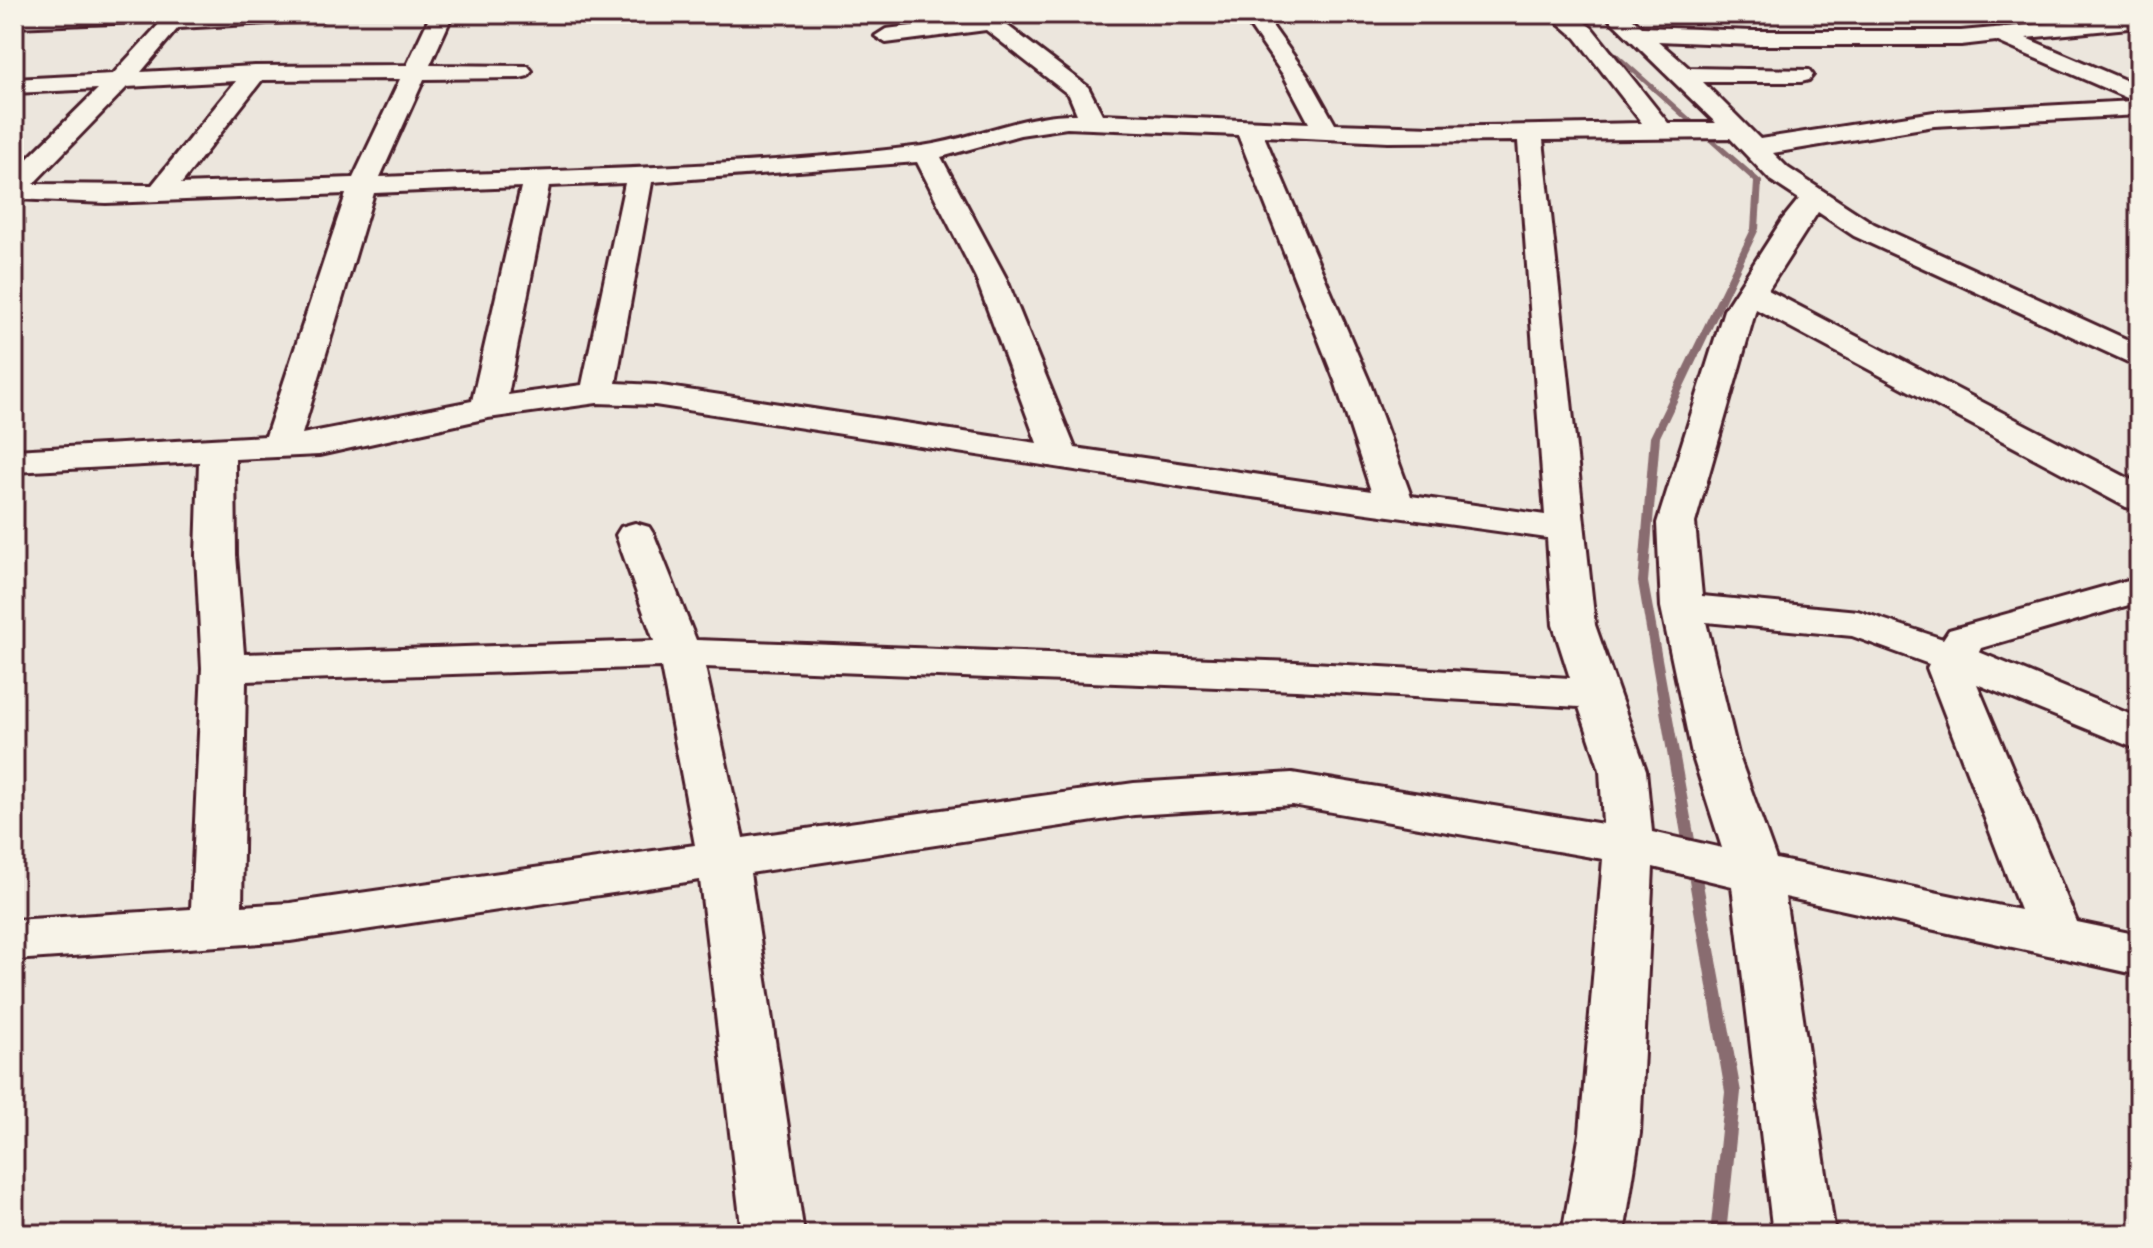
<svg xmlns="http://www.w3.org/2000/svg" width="2153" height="1248" font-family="'Patrick Hand',sans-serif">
  <rect width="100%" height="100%" fill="#ece6dd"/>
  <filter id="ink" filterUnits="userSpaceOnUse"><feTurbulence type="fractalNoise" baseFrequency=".0125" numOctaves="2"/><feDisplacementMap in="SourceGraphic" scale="16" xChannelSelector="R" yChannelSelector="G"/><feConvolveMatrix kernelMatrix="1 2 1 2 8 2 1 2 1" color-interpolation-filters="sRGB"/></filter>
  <g filter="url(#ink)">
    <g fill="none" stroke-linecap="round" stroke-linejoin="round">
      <!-- stream -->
      <path fill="#896c6f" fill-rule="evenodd" d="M1595,37H1599L1762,181L1759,229L1660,437L1648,582L1741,1092L1726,1234H1710L1725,1092L1638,582L1650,437L1751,229L1754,182L1595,39Z"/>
      <defs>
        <path id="minor" d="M26,14H332L321,20L178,28L141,72L255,66L407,65L431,14H453L430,65L528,66L532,71L528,76L520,78L424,79L380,177C560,170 742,168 922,146C974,139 1023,113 1077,114L1069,95L986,30L886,43L875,36L886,29L978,18L977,14H999L1000,20L1088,87L1102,114L1309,123L1284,76L1249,25L1260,18L1268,20L1308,76L1335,124L1432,127L1642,123L1576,38L1548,14H1573L1592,28L1668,123H1716L1604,14H1628L1642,27L1753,31H1961L2139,15V27L2026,38L2139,86V115L1934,126L1773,153L1788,168L1874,224L2139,345V367L1854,236L1818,212L1768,290L2139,484V510L2126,507L1756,309L1695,523L1702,596L1858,611L1943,639L1949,630L2139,577V602L1981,648L1979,652L2139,718V750L1977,684L2077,922L2139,935V975L1785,897L1835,1234H1773L1732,886L1653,867L1640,1133L1624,1234H1562L1580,1133L1603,859L1292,805L1134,815L750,873L804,1234H742L700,880L290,941L14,960V920L191,909L202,668L196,555L199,462L14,472V450L266,436L346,194L106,203L14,199V172L98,89L14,93V79L113,74L162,21L14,27V15ZM1658,41L1753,45H1961L1996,41L2134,101L1934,112L1760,139L1703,82H1801L1809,80L1813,75L1809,70L1689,68ZM400,79L353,178L181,184L262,80ZM236,81L152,185L33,184L127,87ZM1067,128L1238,135L1335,381L1371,491L1075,448L1006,278L941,157L1020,135ZM1264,136L1388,142L1518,141L1545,515L1411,496L1369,381ZM1730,138L1770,180L1799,199L1782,220L1724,310L1657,523L1661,607L1692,754L1722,848L1652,832L1646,770L1595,625L1543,140ZM917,162L976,278L1037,443L655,385L616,383L652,182ZM625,183L582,385L508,395L549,186ZM521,187L472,401L302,434L374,193ZM597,403L655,405L1223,493L1547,538L1553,625L1570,678L1296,662L696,640L654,535L649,527L635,523L621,527L616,535L654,641L244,654L236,555L235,459L319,455L488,418ZM1706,622L1852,636L1929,664L1927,668L2020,910L1776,859L1738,754ZM661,667L695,845L290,903L242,906L246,681ZM705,667L1296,690L1579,707L1600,770L1603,824L1292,773L1134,783L743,838Z"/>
      </defs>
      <!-- minor casing -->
      <use href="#minor" stroke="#4a1f2b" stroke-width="6"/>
      <!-- minor -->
      <use href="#minor" fill="#f7f3e8" fill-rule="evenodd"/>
    </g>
  </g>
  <!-- margin -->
  <rect width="2153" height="1248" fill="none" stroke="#f7f3e8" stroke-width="48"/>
  <rect x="24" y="24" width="2105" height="1200" fill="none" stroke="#4a1f2b" stroke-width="3" filter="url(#ink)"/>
</svg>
